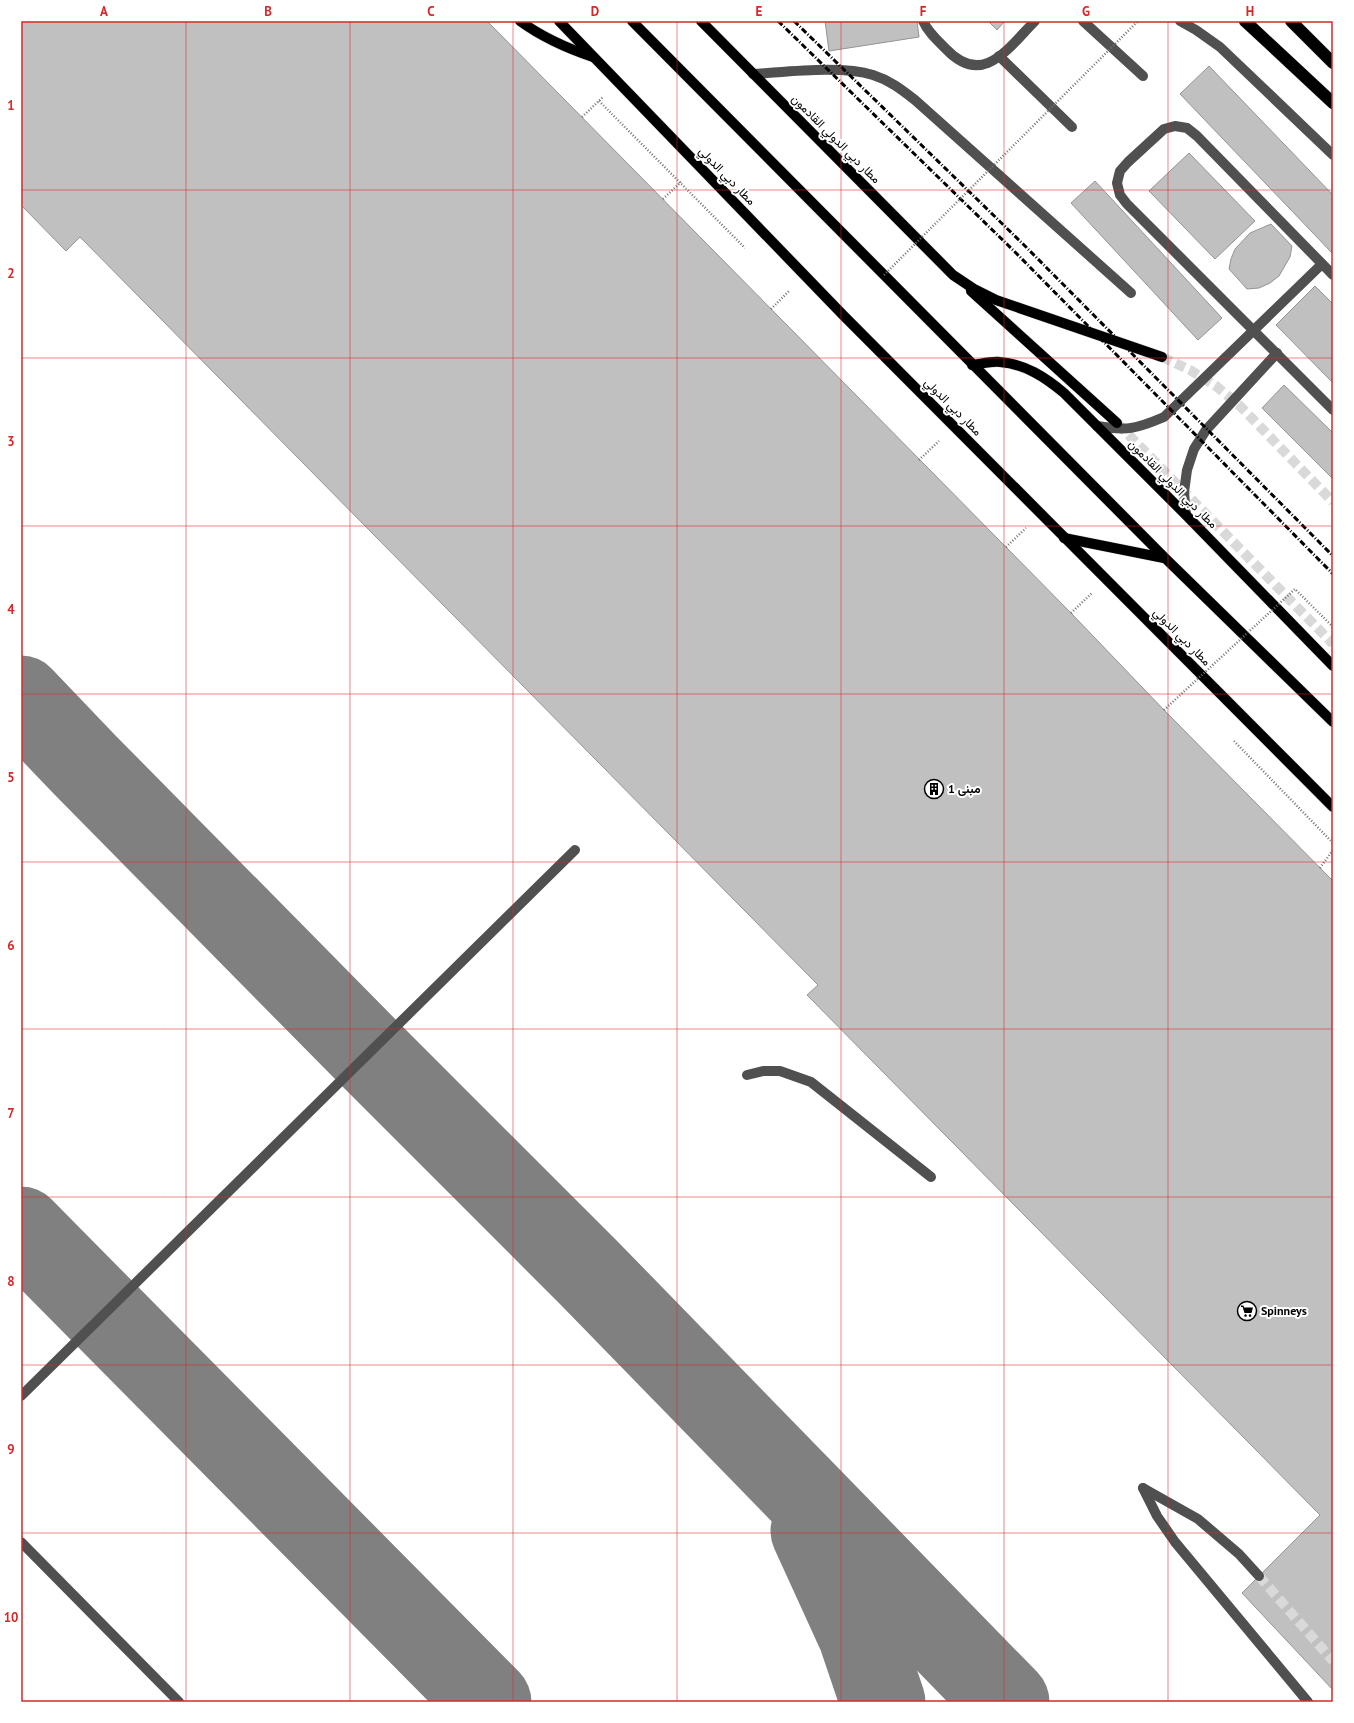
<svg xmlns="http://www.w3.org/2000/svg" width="1354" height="1723" font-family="'PT Sans',Vazirmatn,sans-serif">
  <rect width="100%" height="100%" fill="#fff"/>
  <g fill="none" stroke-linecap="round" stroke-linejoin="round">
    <!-- taxiway -->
    <g stroke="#808080" stroke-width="85">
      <path d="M21,698L84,764L369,1053L589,1273L1007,1702"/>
      <path d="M21,1229L489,1702"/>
      <path d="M813,1531L860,1634L883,1702"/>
    </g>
  </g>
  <!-- building -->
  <g fill="#c0c0c0" stroke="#949494">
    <path d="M21,21H487L1071,613L1164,710L1333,881V1690L1242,1593L1320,1515L807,995L818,985L80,237L66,251L21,205Z"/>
    <path d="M825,21H917L919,37L829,51Z"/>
    <path d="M988,21H1005L997,30Z"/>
    <path d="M1209,66L1333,195V254L1180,94Z"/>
    <path d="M1189,153L1255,221L1215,259L1149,191Z"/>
    <path d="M1095,181L1222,318L1198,340L1071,203Z"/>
    <path d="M1271,224L1292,246L1290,257L1279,276L1270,283L1259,288L1247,289L1229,269L1231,259L1235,249L1250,233Z"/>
    <path d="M1315,286L1333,304V383L1276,325Z"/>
    <path d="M1284,385L1333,433V479L1262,408Z"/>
  </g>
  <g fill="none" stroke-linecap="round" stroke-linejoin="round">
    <!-- minor-tunnel -->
    <path stroke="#d9d9d9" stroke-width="10" stroke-dasharray="10 5" stroke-linecap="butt" d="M1259,1576L1333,1661"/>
    <!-- major-tunnel -->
    <g stroke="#d9d9d9" stroke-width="10" stroke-dasharray="10 5" stroke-linecap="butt">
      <path d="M1162,357L1190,370L1216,386L1240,406L1333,502"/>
      <path d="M1118,424L1333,644"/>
    </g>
    <defs>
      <g id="major">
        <path d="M520,21C542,37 566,48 593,57"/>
        <path d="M559,21L843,315L1333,807"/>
        <path d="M632,21L1165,558L1333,722"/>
        <path d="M701,21L953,275L974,289L996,300L1162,357"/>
        <path d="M971,291L1117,423"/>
        <path d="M972,365C981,364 991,361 1000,362C1025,364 1045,377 1064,393L1186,515L1333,666"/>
        <path d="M1064,538L1164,558"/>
      </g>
      <g id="highway">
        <path d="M1245,21L1333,103"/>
        <path d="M1291,21L1333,63"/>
      </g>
    </defs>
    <!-- major casing -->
    <use href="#major" stroke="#dbdbdb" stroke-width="11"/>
    <!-- highway casing -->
    <use href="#highway" stroke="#dbdbdb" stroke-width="13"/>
    <!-- path -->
    <g stroke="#727272" stroke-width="2.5" stroke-dasharray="1 2" stroke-linecap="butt">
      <path d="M599,101L745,248"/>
      <path d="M582,117L603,97"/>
      <path d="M663,199L681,182"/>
      <path d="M771,309L790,290"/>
      <path d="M919,460L939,441"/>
      <path d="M1006,547L1026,528"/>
      <path d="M1071,613L1092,593"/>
      <path d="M1234,741L1333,843"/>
      <path d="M1320,868L1333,850"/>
    </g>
    <!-- minor -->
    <g stroke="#505050" stroke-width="10">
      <path d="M923,21C928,32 937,40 946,49C983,88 1008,48 1035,21"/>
      <path d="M1083,21L1143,76"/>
      <path d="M1180,21L1196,30L1220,47L1333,155"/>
      <path d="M999,56L1072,127"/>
      <path d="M753,74C787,72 841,65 873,75C889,80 901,89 915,100L1131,293"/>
      <path d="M1333,275L1197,136L1187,128L1175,126L1164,129L1128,162L1120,171L1117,183L1120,195L1127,204L1333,410"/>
      <path d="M1097,426C1127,431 1136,429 1164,417L1322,264"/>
      <path d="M1186,515L1184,492L1187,470L1194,449L1206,430L1277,353"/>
      <path d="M747,1075L763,1071H780L811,1082L931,1177"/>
      <path d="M21,1396L575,850"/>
      <path d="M1143,1488L1157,1516L1175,1542L1308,1702"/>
      <path d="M1143,1488L1198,1519L1239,1554L1259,1576"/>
      <path d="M21,1542L179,1702"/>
    </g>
    <!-- major -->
    <use href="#major" stroke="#000" stroke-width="10"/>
    <!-- highway -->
    <use href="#highway" stroke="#000" stroke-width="12"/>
    <!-- rail -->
    <g stroke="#000" stroke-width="3" stroke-dasharray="6 2 1 2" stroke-linecap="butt">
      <path d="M778,21L1015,252L1333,574"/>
      <path d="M794,21L1023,244L1333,556"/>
    </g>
    <!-- path-bridge -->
    <g stroke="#727272" stroke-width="2.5" stroke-dasharray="1 2" stroke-linecap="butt">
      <path d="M884,275L1138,21"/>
      <path d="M1164,710L1295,589L1333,627"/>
    </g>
  </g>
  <!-- grid -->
  <path fill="none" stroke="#d62828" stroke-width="1" stroke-opacity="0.55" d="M186,21V1702M350,21V1702M513,21V1702M677,21V1702M841,21V1702M1004,21V1702M1168,21V1702M21,190H1333M21,358H1333M21,526H1333M21,694H1333M21,862H1333M21,1029H1333M21,1197H1333M21,1365H1333M21,1533H1333"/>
  <!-- icons -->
  <defs>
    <symbol id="building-ring" viewBox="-11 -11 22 22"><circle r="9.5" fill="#fff" stroke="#000" stroke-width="1.5"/><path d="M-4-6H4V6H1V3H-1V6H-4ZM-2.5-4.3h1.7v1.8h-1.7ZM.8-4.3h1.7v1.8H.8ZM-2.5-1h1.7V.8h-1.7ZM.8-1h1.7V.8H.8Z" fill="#000"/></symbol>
    <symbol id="supermarket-ring" viewBox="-11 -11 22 22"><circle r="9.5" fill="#fff" stroke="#000" stroke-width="1.5"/><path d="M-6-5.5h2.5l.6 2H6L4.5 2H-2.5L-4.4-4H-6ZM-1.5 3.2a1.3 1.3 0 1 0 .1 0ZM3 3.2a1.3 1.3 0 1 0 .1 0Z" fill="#000"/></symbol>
  </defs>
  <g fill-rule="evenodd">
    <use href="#building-ring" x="923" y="778" width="22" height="22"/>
    <use href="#supermarket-ring" x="1236" y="1300" width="22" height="22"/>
  </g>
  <g text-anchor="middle" stroke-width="4" stroke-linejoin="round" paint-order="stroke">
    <!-- street labels -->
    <g font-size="12" fill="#000" stroke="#fff">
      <text transform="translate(836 139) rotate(45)" y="4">مطار دبي الدولي القادمون</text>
      <text transform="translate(727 176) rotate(46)" y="4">مطار دبي الدولي</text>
      <text transform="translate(953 407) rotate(45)" y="4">مطار دبي الدولي</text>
      <text transform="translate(1173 484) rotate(45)" y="4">مطار دبي الدولي القادمون</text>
      <text transform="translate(1182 637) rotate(45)" y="4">مطار دبي الدولي</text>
    </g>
    <!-- poi labels -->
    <g font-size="12" font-weight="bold" fill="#000" stroke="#fff" text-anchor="start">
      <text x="948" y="793">مبنى 1</text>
      <text x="1261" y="1315">Spinneys</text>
    </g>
  </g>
  <!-- border -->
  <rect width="1354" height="1723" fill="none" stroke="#ffffff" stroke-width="44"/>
  <rect x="22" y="22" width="1310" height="1679" fill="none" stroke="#d62828" stroke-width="1.5"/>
  <g font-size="13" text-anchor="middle" font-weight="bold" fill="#d62828">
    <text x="104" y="16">A</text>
    <text x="268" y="16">B</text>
    <text x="431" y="16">C</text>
    <text x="595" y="16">D</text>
    <text x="759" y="16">E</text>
    <text x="923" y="16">F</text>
    <text x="1086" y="16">G</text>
    <text x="1250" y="16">H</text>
    <text x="11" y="110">1</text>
    <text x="11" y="278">2</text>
    <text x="11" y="446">3</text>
    <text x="11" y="614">4</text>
    <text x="11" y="782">5</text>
    <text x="11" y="950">6</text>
    <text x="11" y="1118">7</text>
    <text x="11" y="1286">8</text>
    <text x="11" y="1454">9</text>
    <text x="11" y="1622">10</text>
  </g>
</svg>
